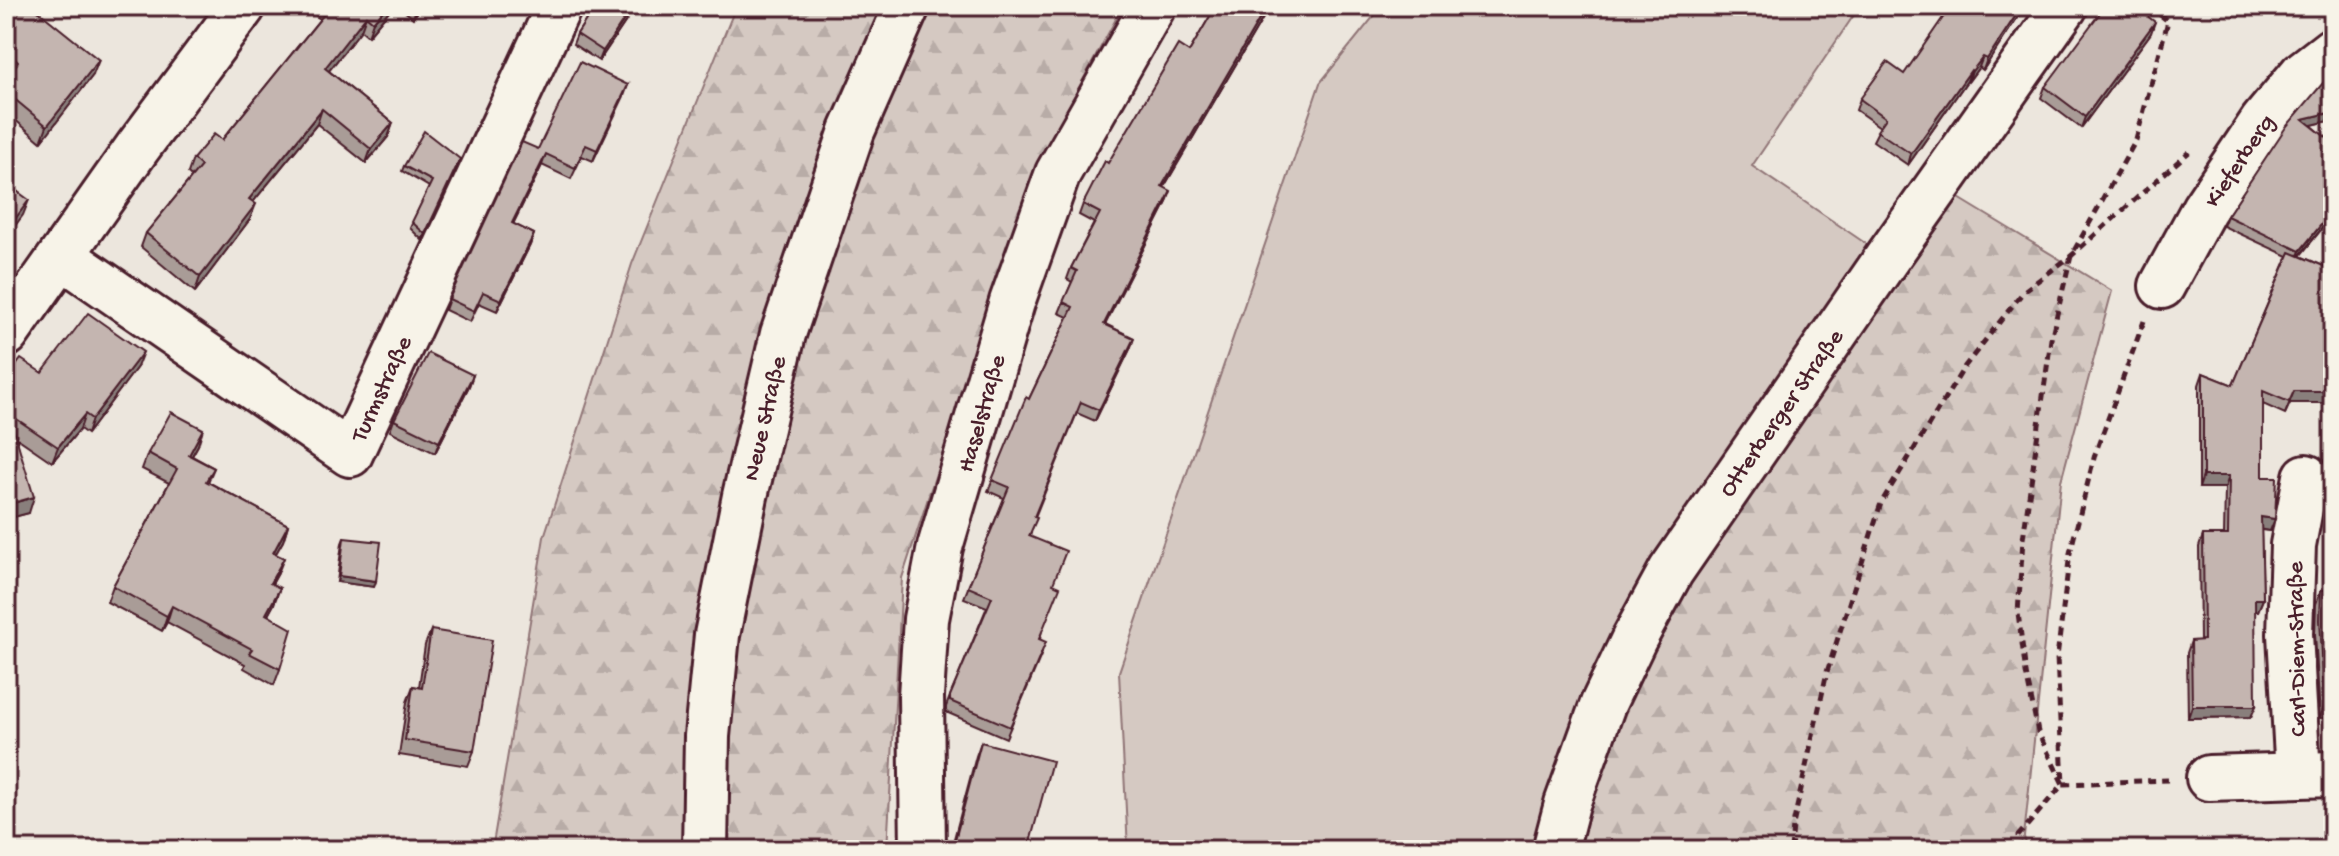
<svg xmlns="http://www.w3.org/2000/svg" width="2339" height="856" font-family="'Gochi Hand',sans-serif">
  <defs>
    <pattern id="forest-firs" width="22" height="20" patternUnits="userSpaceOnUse" patternTransform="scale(2)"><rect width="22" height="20" fill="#d5c9c2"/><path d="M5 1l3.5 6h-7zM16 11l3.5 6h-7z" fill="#b8aca7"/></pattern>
  </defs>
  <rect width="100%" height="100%" fill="#ece6dd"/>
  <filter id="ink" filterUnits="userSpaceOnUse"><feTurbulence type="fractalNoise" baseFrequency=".0125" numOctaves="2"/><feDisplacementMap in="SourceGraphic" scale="16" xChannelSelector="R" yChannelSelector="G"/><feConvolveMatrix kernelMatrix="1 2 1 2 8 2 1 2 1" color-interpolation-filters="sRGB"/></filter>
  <g filter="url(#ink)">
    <!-- green -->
    <path fill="#d5c9c2" stroke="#907476" stroke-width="2" d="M1382,6H1860L1752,166L1887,258L1555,850H1128L1119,672L1320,83Z"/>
    <!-- forest -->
    <g fill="url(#forest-firs)" stroke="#907476" stroke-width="2">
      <path d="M736,6H1123L1036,167L902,578L887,850H492L544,537L632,264Z"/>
      <path d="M1939,186L2112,291L2061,481L2024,837L2028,850H1555L1603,704Z"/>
    </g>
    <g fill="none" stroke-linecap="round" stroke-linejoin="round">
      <defs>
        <g id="minor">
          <path d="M62,256L350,454L559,6"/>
          <path d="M2162,286L2204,209L2263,121L2302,74L2333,50"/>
          <path d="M6,334L138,147L243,6"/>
          <path d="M2298,775L2290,634L2293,545L2306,477"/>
          <path d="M2209,778L2333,774"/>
          <path d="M923,850L921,696L926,619L940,547L1012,302L1058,173L1153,6"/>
          <path d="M1555,850L1567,804L1603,704L1634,639L1671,571L1887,258L2065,6"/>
        </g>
        <path id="major" d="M705,850L707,736L717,635L745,496L783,334L852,131L907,6"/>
      </defs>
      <!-- minor casing -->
      <use href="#minor" stroke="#4a1f2b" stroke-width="50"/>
      <!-- major casing -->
      <use href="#major" stroke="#4a1f2b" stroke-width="50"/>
      <!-- path -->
      <g stroke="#4a1f2b" stroke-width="5" stroke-dasharray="8 6" stroke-linecap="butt">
        <path d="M2144,321L2095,454L2070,553L2057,657L2063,784L2168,780"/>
        <path d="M1791,850L1793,825L1827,672L1881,503L1965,366L2024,291L2071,256L2189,152"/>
        <path d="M2022,850L2018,836L2063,784L2038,732L2026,673L2018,613L2023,539L2051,339L2071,256L2136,140L2168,21L2149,6"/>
      </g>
      <!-- minor -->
      <use href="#minor" stroke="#f7f3e8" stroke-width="44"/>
      <!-- major -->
      <use href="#major" stroke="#f7f3e8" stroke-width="44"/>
    </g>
    <!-- wall -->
    <g fill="#a99c97" stroke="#4a1f2b" stroke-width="2">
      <path d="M6,6H44L39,11L93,75L41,142L6,112V80L10,74L6,70Z"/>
      <path d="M320,6H393L368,36L361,30L329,71L393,123L388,137L366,163L317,124L253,202L250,219L195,292L141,247L146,233L192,177L188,173L193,159L222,140L320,19L316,16Z"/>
      <path d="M398,6H422L413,18Z"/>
      <path d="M595,6H636L599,61L573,44L577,34Z"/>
      <path d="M1205,6H1270L1164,187L1167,202L1105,324L1134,338L1130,349L1095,421L1077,413L1035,517L1030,537L1053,584L1040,639L1042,653L1006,738L946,712V707L950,696L987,607L964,598L1004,498L988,491L1029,399L1068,317L1059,313L1072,282L1067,279L1071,268L1094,223L1079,215L1083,204L1108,163L1189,52L1213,11Z"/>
      <path d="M2025,6L1983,70L1979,67L1968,82L1967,81L1908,165L1873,141L1880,127L1856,110L1860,99Z"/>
      <path d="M2151,33L2081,128L2041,98L2045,87Z"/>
      <path d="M2333,81V120L2311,125L2333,143V215L2300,256L2333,270V345L2331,349L2333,403H2290L2285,414L2263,404V477L2270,531L2261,530L2263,599L2258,611H2255L2251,717L2188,718L2187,653L2191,641H2200L2199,547L2203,535H2224L2225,488H2199V385L2203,373L2233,385L2288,256L2223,226L2227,216Z"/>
      <path d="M628,85L593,161L582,156L571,179L542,165L513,224L534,234L530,245L497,311L479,303L470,322L445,310L449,299L538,149Z"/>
      <path d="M460,159L422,240L410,228L429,187L402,171L404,166Z"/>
      <path d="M137,367L87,434L80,429L52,462L17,438L29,513L6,519V379L42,373Z"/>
      <path d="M473,375L469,386L435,453L390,431L394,420Z"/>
      <path d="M198,445L192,456L214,468L208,482L288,525L283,541L275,554L278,573L272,584L274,604L268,615L280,669L274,685L244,668L245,664L167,622L162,631L107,602L113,586L169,483L142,469L148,453Z"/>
      <path d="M344,538L376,581L374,587L337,582L342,543Z"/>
      <path d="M2321,590H2333V718H2320L2315,634L2316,604Z"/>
      <path d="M431,630L474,751L468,766L399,755L407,702L413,686L419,687L425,645Z"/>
      <path d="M981,742L1028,850H951L976,756Z"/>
    </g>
    <!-- shaded-wall -->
    <g fill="#897f7b" stroke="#4a1f2b" stroke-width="2">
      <path d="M35,6H44L28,22Z"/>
      <path d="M387,6H393L368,36L373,22Z"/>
      <path d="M417,6H422L413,18Z"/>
      <path d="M633,6H636L599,61L603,51Z"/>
      <path d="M1267,6H1270L1158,197L1162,186Z"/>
      <path d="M2022,6H2025L1983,70L1987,59Z"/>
      <path d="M366,16L361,30L320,82L325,68Z"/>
      <path d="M2155,22L2151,33L2081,128L2085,117Z"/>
      <path d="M1983,57L1979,67L1968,82L1972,71Z"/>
      <path d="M99,60L93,75L41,142L47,126Z"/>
      <path d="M1971,70L1967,81L1908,165L1911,154Z"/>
      <path d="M628,85L624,96L593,161L597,150Z"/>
      <path d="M322,109L317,124L244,213L249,199Z"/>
      <path d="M2333,112V120L2299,128L2303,119Z"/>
      <path d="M393,123L388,137L366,163L371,149Z"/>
      <path d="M546,154L542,165L508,234L512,223Z"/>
      <path d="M1171,191L1167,202L1100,335L1104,324Z"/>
      <path d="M29,200L23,215L6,238V231Z"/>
      <path d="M256,204L250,219L195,292L200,277Z"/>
      <path d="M2333,210V215L2296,260L2300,251Z"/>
      <path d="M534,234L530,245L497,311L501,300Z"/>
      <path d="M1134,338L1130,349L1095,421L1099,410Z"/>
      <path d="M143,352L137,367L87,434L92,419Z"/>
      <path d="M473,375L469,386L435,453L439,442Z"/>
      <path d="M2294,391H2333V403H2290L2285,414Z"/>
      <path d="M85,414L80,429L52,462L58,447Z"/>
      <path d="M203,429L198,445L184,470L189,455Z"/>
      <path d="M2203,476H2229L2225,488H2199Z"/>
      <path d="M34,497L29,513L6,519V505Z"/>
      <path d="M2261,517L2275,519L2270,531L2257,529Z"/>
      <path d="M288,525L283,541L268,568L273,553Z"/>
      <path d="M284,558L278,573L264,598L270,583Z"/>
      <path d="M339,576L376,581L374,587L337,582Z"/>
      <path d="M280,588L274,604L260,630L266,614Z"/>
      <path d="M2255,599H2263L2258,611H2250Z"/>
      <path d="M172,606L167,622L162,631L167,616Z"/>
      <path d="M2325,704H2333V718H2320Z"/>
      <path d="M2192,706H2256L2251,717L2188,718Z"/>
    </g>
    <!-- building -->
    <g fill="#c4b5b0" stroke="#4a1f2b" stroke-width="2">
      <path d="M6,6H35L33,7L99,60L47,126L6,92V80L18,62L6,49Z"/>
      <path d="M327,6H387L373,22L366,16L325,68L393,123L371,149L322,109L249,199L256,204L200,277L146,233L201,166L193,159L214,134L222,140L329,8Z"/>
      <path d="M595,6H633L603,51L577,34Z"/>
      <path d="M1216,6H1267L1162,186L1171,191L1104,324L1134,338L1099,410L1081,402L1034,517L1037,518L1029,536L1066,551L1053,584L1060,587L1039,639L1046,642L1010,727L950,701V696L992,597L968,587L1009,487L992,480L1026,397L1029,399L1073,307L1063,302L1077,271L1071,268L1100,213L1083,204L1105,161L1108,163L1178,45L1189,52Z"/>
      <path d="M1951,6H2022L1987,59L1983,57L1972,71L1971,70L1911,154L1877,131L1886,118L1860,99L1887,62L1904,74Z"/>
      <path d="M2105,6H2134L2155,22L2085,117L2045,87Z"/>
      <path d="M580,62L628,85L597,150L586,145L575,168L546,154L512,223L534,234L501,300L483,292L474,311L449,299L522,142L538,149Z"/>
      <path d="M2330,77L2333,81V112L2303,119L2333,143V210L2300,251L2227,216L2286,127L2323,83Z"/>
      <path d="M424,131L460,159L425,234L412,222L432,181L404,166Z"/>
      <path d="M6,183L29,200L6,231Z"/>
      <path d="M2290,252L2333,270V343L2330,349H2333V391H2294L2289,402L2263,391V477H2277L2275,519L2261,517L2263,599H2255L2256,706H2192L2191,641L2204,640L2203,535H2228L2229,476H2203V373L2233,385Z"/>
      <path d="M88,313L143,352L92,419L85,414L58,447L9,414L34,497L6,505V379L21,359L42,373Z"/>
      <path d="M428,353L473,375L439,442L394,420Z"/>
      <path d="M171,412L203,429L189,455L214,468L206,481L288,525L273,553L284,558L270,583L280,588L266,614L292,629L280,669L249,653L252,649L172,606L167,616L113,586L177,469L148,453Z"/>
      <path d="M344,538L381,542L376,581L339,576Z"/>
      <path d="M2321,590H2333V704H2325L2320,620Z"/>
      <path d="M431,630L492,640L474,751L405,740L413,686L422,688Z"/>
      <path d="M981,742L1052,761L1028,850H978L979,846L955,840Z"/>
    </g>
  </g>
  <g text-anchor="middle" stroke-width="6" stroke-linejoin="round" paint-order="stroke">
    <!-- street labels -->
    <g font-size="24" fill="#4a1f2b" stroke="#f7f3e8">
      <text transform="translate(2238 160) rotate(-56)" y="8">Kieferberg</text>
      <text transform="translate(380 388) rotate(-65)" y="8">Turmstraße</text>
      <text transform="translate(1780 412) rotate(-55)" y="8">Otterberger Straße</text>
      <text transform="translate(980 413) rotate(-74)" y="8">Haselstraße</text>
      <text transform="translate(763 418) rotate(-77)" y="8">Neue Straße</text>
      <text transform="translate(2295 649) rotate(-91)" y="8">Carl-Diem-Straße</text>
    </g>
  </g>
  <!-- margin -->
  <rect width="2339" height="856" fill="none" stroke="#f7f3e8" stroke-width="32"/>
  <rect x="16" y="16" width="2307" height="824" fill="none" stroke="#4a1f2b" stroke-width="3" filter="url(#ink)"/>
</svg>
